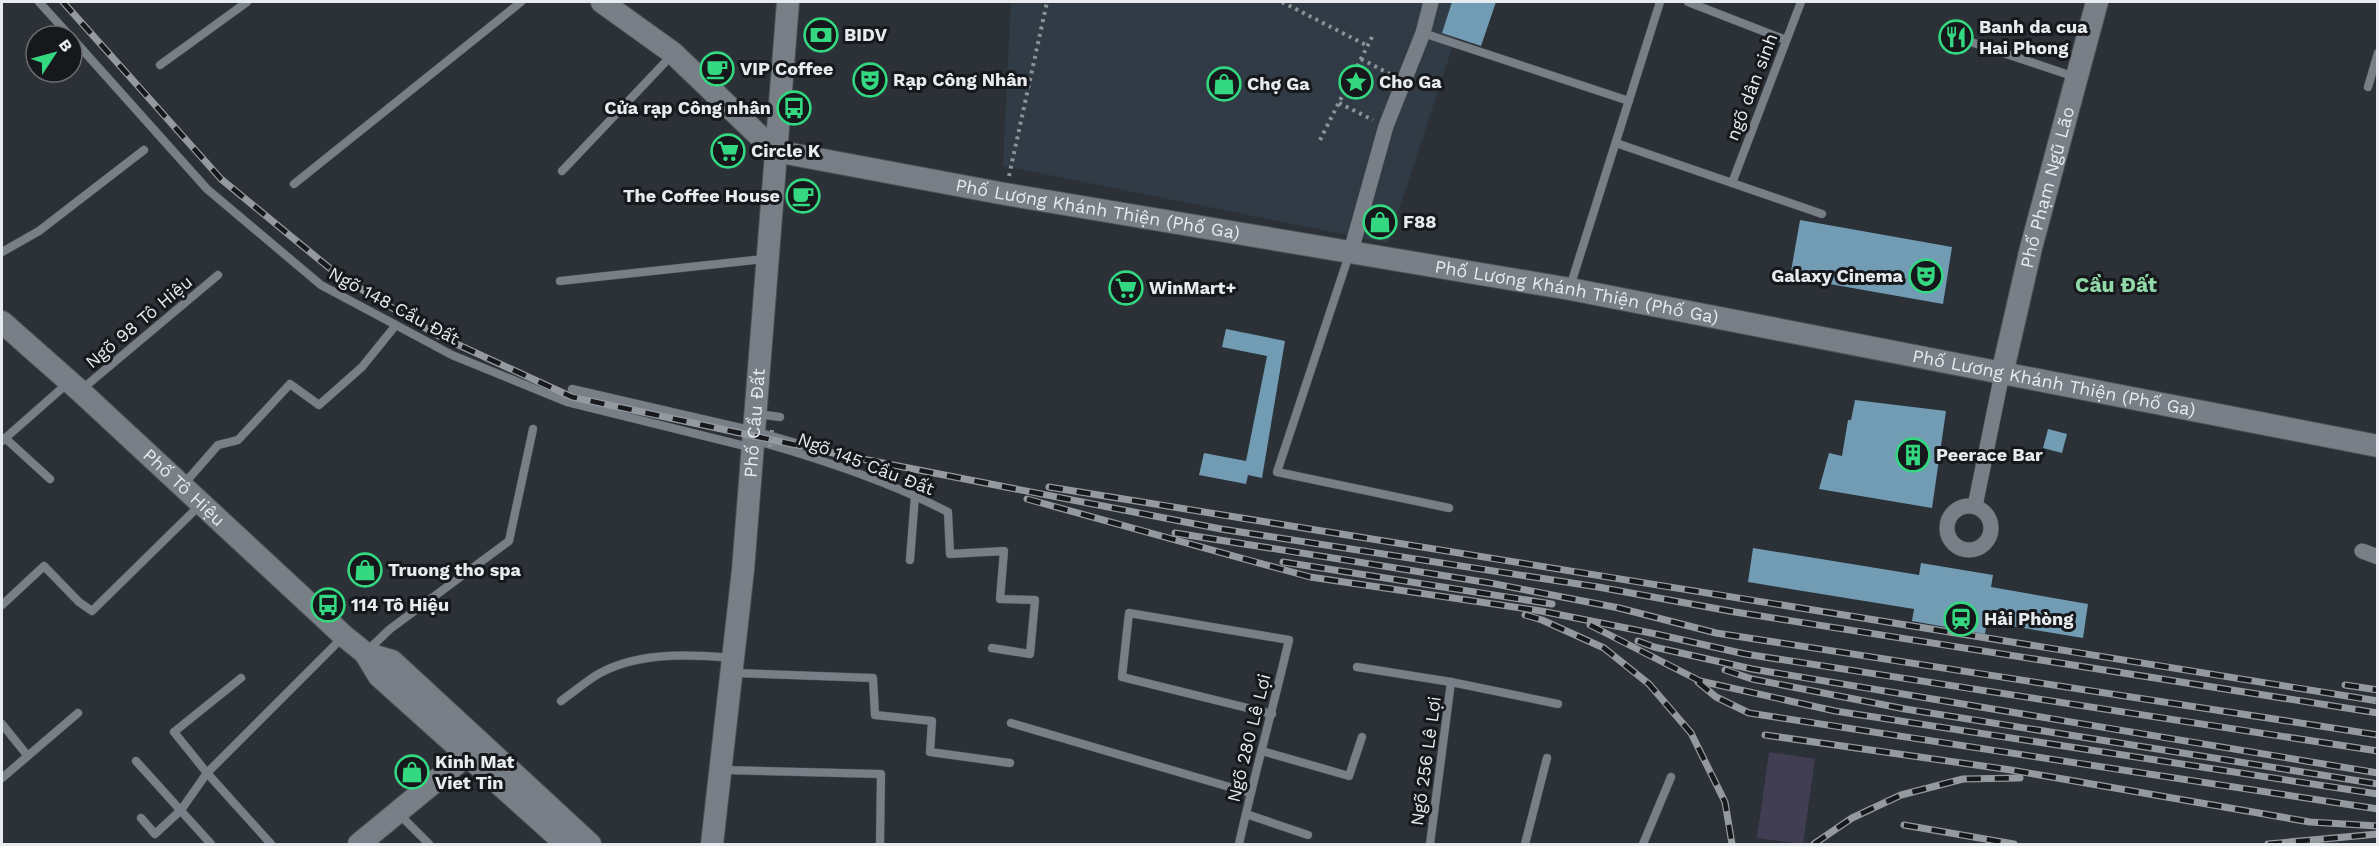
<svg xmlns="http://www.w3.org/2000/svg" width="2379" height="846" font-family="'Work Sans',sans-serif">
  <rect width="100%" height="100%" fill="#2b3137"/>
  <!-- built -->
  <path fill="#313b46" d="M1011,2H1467L1388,243L1003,166Z"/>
  <!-- green -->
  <path fill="#413e53" d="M1769,752L1815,759L1803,844L1757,838Z"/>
  <!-- building -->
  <g fill="#719cb3">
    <path d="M1452,2H1496L1481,46L1442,33Z"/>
    <path d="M1800,220L1952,247L1943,304L1790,277Z"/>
    <path d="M1226,329L1285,341L1262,478L1248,475L1246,484L1199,475L1204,453L1246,461L1267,356L1222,347Z"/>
    <path d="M1855,400L1946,411L1932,508L1819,489L1829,453L1842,456L1848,420H1851Z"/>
    <path d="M2048,429L2067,434L2062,453L2043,448Z"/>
    <path d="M1753,548L1919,575L1921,563L1993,575L1991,587L2088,604L2083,638L1987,622L1985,634L1912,621L1914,609L1748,582Z"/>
  </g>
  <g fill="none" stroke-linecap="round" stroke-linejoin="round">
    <defs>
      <g id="lane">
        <path d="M39,2L70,36"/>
        <path d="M1688,2L1786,40"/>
        <path d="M1423,33L1629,101"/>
        <path d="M1956,37L2075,77"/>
        <path d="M72,38L207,189L321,285L452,355L567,402L753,448L764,443C827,461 890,482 948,512L950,554L1004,551L1000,599L1035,600L1030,654L992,648"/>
        <path d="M160,65L247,2"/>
        <path d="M2368,87L2378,53"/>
        <path d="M1616,143L1822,214"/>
        <path d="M562,171L672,55"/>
        <path d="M1732,183L1801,2"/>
        <path d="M294,184L521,2"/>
        <path d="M2,252L39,231L144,150"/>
        <path d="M1349,255L1277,472L1449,508"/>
        <path d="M560,281L764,259"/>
        <path d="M1570,287L1660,2"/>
        <path d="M572,389L754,431L796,443"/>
        <path d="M81,390L218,275"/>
        <path d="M757,414L780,417"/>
        <path d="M5,438L50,479"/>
        <path d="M2,441L69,382"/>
        <path d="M183,485L218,445L238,440L290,384L319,405L362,367L396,325"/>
        <path d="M910,560L915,495"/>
        <path d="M2,605L44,566L79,602L92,611L200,505"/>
        <path d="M368,650L390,629L509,541L533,429"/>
        <path d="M1357,667L1451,682L1558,704"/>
        <path d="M734,673L873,678L875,715L932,721L930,752L1010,763"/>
        <path d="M561,701C572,693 583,684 595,676C634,652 686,654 730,658"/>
        <path d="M1011,723L1250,793"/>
        <path d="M2,724L27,755"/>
        <path d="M1262,751L1349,776L1362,737"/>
        <path d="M136,761L211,844"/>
        <path d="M724,770L881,774L880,844"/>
        <path d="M2,778L78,713"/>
        <path d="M1246,814L1308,835"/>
        <path d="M400,815L429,844"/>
        <path d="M141,818L155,834L181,810L207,773L174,732L241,678"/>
        <path d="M271,844L207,773L343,637"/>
        <path d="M1239,844C1254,776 1273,708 1289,640L1129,613L1122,677L1272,714"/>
        <path d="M1430,844L1451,682"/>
        <path d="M1525,844L1547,758"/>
        <path d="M1643,844L1671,777"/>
      </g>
      <g id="street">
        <path d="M1351,251L1386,126L1423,33L1431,2"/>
        <circle cx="1969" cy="528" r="22"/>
        <path d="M1975,506L2002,374"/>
        <path d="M2362,551L2378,557"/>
      </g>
      <g id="secondary">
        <path d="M602,2L673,53L775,151"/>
        <path id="s1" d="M775,151L1005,194L1570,289L2378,446"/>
        <path id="s2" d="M2,322L80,391L344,636L365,653L379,676L566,844"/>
        <path id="s3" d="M2002,374L2031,248L2097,2"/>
        <path d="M365,653L392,661L590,844"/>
        <path d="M359,844L478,746"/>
        <path id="s4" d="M712,844L743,570L788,2"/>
      </g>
    </defs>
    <!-- lane casing -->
    <use href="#lane" stroke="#4a5055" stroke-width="9"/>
    <!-- street casing -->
    <use href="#street" stroke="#4a5055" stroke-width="16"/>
    <!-- secondary casing -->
    <use href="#secondary" stroke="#4a5055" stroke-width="24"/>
    <!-- path -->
    <g stroke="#8d9297" stroke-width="4" stroke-dasharray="3 4.5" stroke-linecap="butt">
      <path d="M1282,2L1368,46"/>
      <path d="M1361,59L1390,74"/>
      <path d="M1339,103L1373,120"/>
      <path d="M1320,140L1374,33"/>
      <path d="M1009,176L1047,2"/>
    </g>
    <!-- lane -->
    <use href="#lane" stroke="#787f87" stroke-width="8"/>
    <!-- street -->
    <use href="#street" stroke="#787f87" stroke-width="15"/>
    <!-- secondary -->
    <use href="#secondary" stroke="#787f87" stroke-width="22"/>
    <defs>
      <g id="rail">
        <path d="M63,2L221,179L338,275L437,335L572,397L852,457L1221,529L1598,587L1735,612L2378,713"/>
        <path d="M1049,487L2378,701"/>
        <path d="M1027,499L1310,577L1541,611L1656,634L1745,654L2378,751"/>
        <path d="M1175,533L1490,583L1619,608L1716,633L2378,735"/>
        <path d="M1283,562L1552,604"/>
        <path d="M1525,615L1542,620L1604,648L1649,684L1691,733L1725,802L1732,844"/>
        <path d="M1590,625L1700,681L1835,711L2378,794"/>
        <path d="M1638,641L1654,647L1752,669L2378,773"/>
        <path d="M1725,670L1752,679L1905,709L2378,784"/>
        <path d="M1698,682L1716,697L1749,713L2378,809"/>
        <path d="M2345,685L2378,690"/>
        <path d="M1765,735L2011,770L2310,822L2378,826"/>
        <path d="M1904,825L2014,844"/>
        <path d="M1814,844L1852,818L1901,795L1963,779L2020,778"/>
        <path d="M2268,844L2378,834"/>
      </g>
    </defs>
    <!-- rail casing -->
    <use href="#rail" stroke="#959a9f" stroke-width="7"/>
    <!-- rail -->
    <use href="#rail" stroke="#16181b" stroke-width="4.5" stroke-dasharray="14" stroke-linecap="butt"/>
    <!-- path-bridge -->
    <path stroke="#8d9297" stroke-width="4" stroke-dasharray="3 4.5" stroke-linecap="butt" d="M770,447L772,430"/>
  </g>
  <!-- icons -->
  <defs>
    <symbol id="bank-ring" viewBox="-11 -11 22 22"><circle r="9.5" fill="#16181b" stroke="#34d881" stroke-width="1.5"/><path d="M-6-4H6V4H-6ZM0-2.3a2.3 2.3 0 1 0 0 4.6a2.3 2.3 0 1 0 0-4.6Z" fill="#34d881"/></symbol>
    <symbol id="restaurant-ring" viewBox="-11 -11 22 22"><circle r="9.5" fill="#16181b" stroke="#34d881" stroke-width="1.5"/><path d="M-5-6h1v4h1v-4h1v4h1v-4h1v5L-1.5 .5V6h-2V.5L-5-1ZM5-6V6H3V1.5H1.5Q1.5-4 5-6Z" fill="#34d881"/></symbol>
    <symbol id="cafe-ring" viewBox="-11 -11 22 22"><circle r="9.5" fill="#16181b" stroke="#34d881" stroke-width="1.5"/><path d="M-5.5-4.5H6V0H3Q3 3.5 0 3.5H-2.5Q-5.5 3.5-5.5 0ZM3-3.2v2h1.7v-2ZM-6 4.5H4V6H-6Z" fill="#34d881"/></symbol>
    <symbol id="theatre-ring" viewBox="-11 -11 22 22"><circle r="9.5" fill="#16181b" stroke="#34d881" stroke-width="1.5"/><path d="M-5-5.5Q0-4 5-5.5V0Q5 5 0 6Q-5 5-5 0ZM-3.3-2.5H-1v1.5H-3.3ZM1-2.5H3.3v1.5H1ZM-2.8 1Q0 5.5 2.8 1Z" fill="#34d881"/></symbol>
    <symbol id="sight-ring" viewBox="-11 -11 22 22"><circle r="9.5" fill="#16181b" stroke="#34d881" stroke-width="1.5"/><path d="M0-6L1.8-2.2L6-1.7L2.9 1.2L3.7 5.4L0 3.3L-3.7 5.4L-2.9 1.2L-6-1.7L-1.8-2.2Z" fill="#34d881"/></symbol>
    <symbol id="shop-ring" viewBox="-11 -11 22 22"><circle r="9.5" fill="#16181b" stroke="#34d881" stroke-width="1.5"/><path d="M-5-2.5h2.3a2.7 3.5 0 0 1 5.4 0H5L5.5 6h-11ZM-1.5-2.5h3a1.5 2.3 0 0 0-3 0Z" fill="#34d881"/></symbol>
    <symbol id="bus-ring" viewBox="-11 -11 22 22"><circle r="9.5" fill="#16181b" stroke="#34d881" stroke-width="1.5"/><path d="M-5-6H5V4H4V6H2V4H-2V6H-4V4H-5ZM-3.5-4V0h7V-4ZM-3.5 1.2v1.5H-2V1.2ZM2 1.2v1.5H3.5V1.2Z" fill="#34d881"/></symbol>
    <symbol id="supermarket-ring" viewBox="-11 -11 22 22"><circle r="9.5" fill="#16181b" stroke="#34d881" stroke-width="1.5"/><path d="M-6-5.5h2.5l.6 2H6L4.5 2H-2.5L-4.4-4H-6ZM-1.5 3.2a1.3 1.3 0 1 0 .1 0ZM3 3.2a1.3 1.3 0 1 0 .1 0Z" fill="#34d881"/></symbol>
    <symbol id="building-ring" viewBox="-11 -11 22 22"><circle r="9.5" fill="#16181b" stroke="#34d881" stroke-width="1.5"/><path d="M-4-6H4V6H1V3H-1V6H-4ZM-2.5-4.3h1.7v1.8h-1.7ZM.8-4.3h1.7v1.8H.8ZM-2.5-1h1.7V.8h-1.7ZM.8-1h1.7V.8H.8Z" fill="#34d881"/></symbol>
    <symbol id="station-ring" viewBox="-11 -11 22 22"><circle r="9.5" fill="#16181b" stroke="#34d881" stroke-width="1.5"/><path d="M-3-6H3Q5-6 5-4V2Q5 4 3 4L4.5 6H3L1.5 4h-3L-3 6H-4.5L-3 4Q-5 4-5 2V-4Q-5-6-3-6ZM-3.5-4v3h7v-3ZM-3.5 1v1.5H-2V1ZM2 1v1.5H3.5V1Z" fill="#34d881"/></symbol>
  </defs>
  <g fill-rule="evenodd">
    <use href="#bank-ring" x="802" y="16" width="38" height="38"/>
    <use href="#restaurant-ring" x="1937" y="18" width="38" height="38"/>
    <use href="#cafe-ring" x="698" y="50" width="38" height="38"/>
    <use href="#theatre-ring" x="851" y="61" width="38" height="38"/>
    <use href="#sight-ring" x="1337" y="63" width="38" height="38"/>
    <use href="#shop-ring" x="1205" y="65" width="38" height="38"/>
    <use href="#bus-ring" x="775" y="89" width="38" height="38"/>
    <use href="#supermarket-ring" x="709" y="132" width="38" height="38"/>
    <use href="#cafe-ring" x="784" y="177" width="38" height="38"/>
    <use href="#shop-ring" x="1361" y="203" width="38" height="38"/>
    <use href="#theatre-ring" x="1907" y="257" width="38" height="38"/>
    <use href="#supermarket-ring" x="1107" y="269" width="38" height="38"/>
    <use href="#building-ring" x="1894" y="436" width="38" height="38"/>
    <use href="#shop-ring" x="346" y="551" width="38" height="38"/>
    <use href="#bus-ring" x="309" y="586" width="38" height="38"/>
    <use href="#station-ring" x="1942" y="600" width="38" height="38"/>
    <use href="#shop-ring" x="393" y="753" width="38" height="38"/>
  </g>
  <g text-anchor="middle" stroke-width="6" stroke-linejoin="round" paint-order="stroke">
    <!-- poi labels -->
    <g font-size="18" font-weight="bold" fill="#e7ebf0" stroke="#16181b" text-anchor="start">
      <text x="1979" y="33">Banh da cua<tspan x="1979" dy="21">Hai Phong</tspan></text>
      <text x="844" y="41">BIDV</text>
      <text x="740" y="75">VIP Coffee</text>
      <text x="893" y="86">Rạp Công Nhân</text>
      <text x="1379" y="88">Cho Ga</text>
      <text x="1247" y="90">Chợ Ga</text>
      <text x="771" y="114" text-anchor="end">Cửa rạp Công nhân</text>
      <text x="751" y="157">Circle K</text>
      <text x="780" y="202" text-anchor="end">The Coffee House</text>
      <text x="1403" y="228">F88</text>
      <text x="1903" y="282" text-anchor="end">Galaxy Cinema</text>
      <text x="1149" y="294">WinMart+</text>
      <text x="1936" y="461">Peerace Bar</text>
      <text x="388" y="576">Truong tho spa</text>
      <text x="351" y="611">114 Tô Hiệu</text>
      <text x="1984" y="625">Hải Phòng</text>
      <text x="435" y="768">Kinh Mat<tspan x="435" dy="21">Viet Tin</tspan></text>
    </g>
    <!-- street labels -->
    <g font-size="18" fill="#e7ebf0" stroke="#16181b">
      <text transform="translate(1752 87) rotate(-69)" y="6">ngõ dân sinh</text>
      <text dy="6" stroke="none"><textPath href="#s3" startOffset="192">Phố Phạm Ngũ Lão</textPath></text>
      <text dy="6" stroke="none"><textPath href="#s1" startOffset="328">Phố Lương Khánh Thiện (Phố Ga)</textPath></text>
      <text dy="6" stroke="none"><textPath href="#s1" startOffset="814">Phố Lương Khánh Thiện (Phố Ga)</textPath></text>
      <text transform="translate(394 306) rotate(28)" y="6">Ngõ 148 Cầu Đất</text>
      <text transform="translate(139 322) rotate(-40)" y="6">Ngõ 98 Tô Hiệu</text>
      <text dy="6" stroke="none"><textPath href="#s1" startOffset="1300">Phố Lương Khánh Thiện (Phố Ga)</textPath></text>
      <text dy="6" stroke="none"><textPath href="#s4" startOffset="423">Phố Cầu Đất</textPath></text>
      <text transform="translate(866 464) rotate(21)" y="6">Ngõ 145 Cầu Đất</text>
      <text dy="6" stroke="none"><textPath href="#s2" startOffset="246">Phố Tô Hiệu</textPath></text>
      <text transform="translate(1249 738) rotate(-76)" y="6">Ngõ 280 Lê Lợi</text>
      <text transform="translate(1426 761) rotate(-82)" y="6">Ngõ 256 Lê Lợi</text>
    </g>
    <!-- quarter labels -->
    <g font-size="21" font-weight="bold" fill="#91d9a9" stroke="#16181b">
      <text x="2116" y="292">Cầu Đất</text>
    </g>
  </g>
  <!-- border -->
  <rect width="2379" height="846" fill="none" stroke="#e7ebf0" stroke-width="6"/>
  <!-- north arrow -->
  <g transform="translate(54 54) rotate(54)"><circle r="28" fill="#16181b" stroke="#6a6c70" stroke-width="1.5"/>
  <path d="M0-4.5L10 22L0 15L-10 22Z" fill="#34d881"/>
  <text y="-9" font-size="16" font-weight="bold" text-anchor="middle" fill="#e7ebf0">B</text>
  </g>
</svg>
